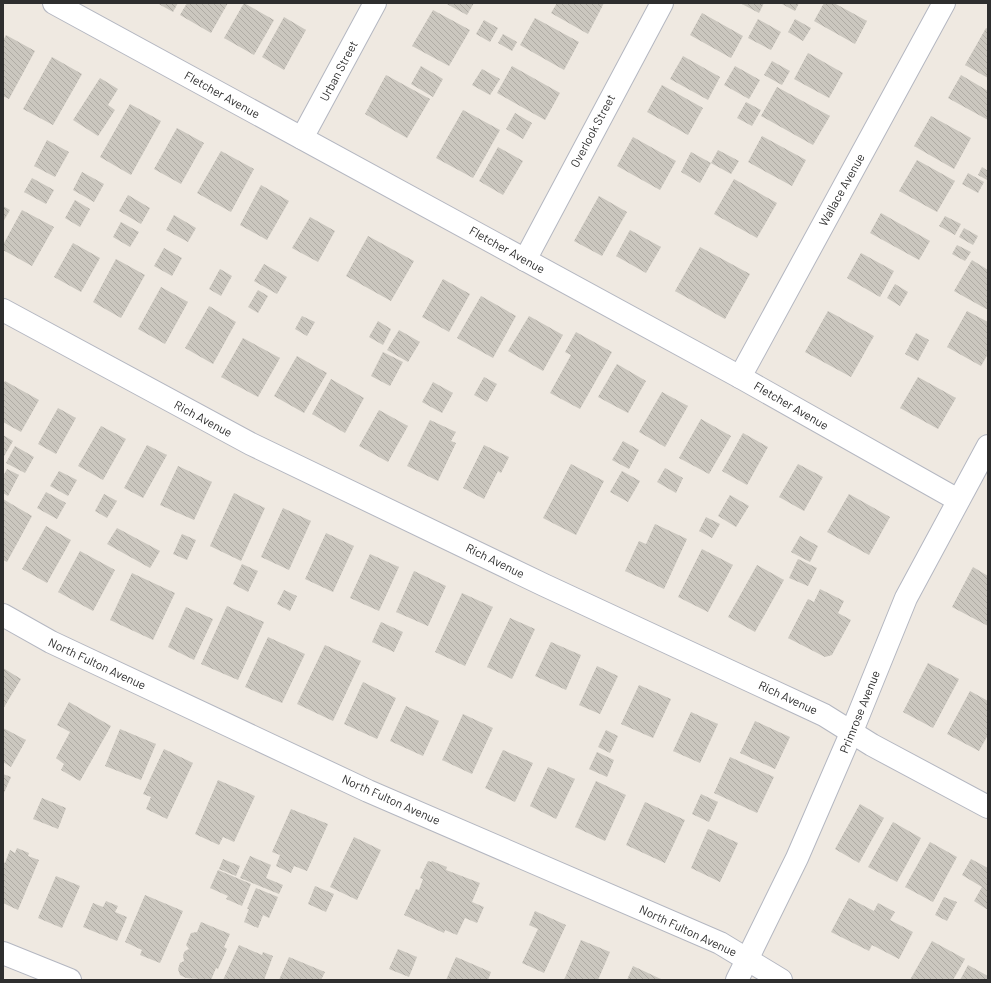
<svg xmlns="http://www.w3.org/2000/svg" width="991" height="983" font-family="Barlow,sans-serif">
  <defs>
    <pattern id="building-back-hatch" width="6" height="6" patternUnits="userSpaceOnUse"><rect width="6" height="6" fill="#cbc7bf"/><path d="M-1 5l2 2M0 0l6 6M5-1l2 2" fill="none" stroke="#afaba4"/></pattern>
  </defs>
  <rect width="100%" height="100%" fill="#efe9e1"/>
  <!-- building -->
  <g fill="url(#building-back-hatch)">
    <path d="M157,3H178L173,12Z"/>
    <path d="M187,3H228L211,33L180,15Z"/>
    <path d="M244,3L274,20L254,55L224,38Z"/>
    <path d="M445,3H474L467,15Z"/>
    <path d="M557,3H604L588,34L551,13Z"/>
    <path d="M740,3H764L759,13Z"/>
    <path d="M780,3H799L795,11Z"/>
    <path d="M824,3H834L867,21L855,44L814,21Z"/>
    <path d="M433,10L470,30L449,66L412,46Z"/>
    <path d="M702,13L743,36L731,58L690,35Z"/>
    <path d="M284,17L306,30L284,70L262,57Z"/>
    <path d="M535,18L579,42L564,70L520,45Z"/>
    <path d="M758,19L781,32L771,50L748,38Z"/>
    <path d="M795,19L811,28L803,41L788,32Z"/>
    <path d="M484,20L498,28L490,42L476,34Z"/>
    <path d="M986,28L988,29V78L965,65Z"/>
    <path d="M503,34L517,42L512,51L498,43Z"/>
    <path d="M6,35L35,51L9,99L3,96V41Z"/>
    <path d="M808,53L843,73L829,98L794,79Z"/>
    <path d="M683,56L720,77L708,100L670,79Z"/>
    <path d="M52,57L82,74L53,125L23,109Z"/>
    <path d="M772,61L790,71L782,85L764,75Z"/>
    <path d="M421,66L443,79L433,97L411,84Z"/>
    <path d="M512,66L560,93L545,120L497,93Z"/>
    <path d="M735,66L760,80L749,99L724,85Z"/>
    <path d="M482,69L500,79L490,95L472,85Z"/>
    <path d="M386,75L430,99L407,138L365,114Z"/>
    <path d="M961,75L988,91V120L948,98Z"/>
    <path d="M100,78L118,89L108,105L115,110L98,136L73,120Z"/>
    <path d="M662,85L703,108L688,135L647,112Z"/>
    <path d="M777,87L830,116L813,145L761,116Z"/>
    <path d="M746,102L761,110L752,126L737,118Z"/>
    <path d="M130,104L161,121L131,175L100,157Z"/>
    <path d="M463,110L500,130L473,178L436,158Z"/>
    <path d="M515,113L532,123L523,139L506,129Z"/>
    <path d="M931,116L971,138L954,169L914,146Z"/>
    <path d="M177,128L204,143L181,184L154,169Z"/>
    <path d="M762,136L806,160L792,186L748,162Z"/>
    <path d="M633,137L676,161L660,190L617,166Z"/>
    <path d="M47,140L69,152L55,177L34,166Z"/>
    <path d="M498,147L523,161L503,195L479,181Z"/>
    <path d="M718,150L739,161L731,174L711,163Z"/>
    <path d="M221,151L254,169L231,212L197,193Z"/>
    <path d="M691,152L711,163L700,183L681,172Z"/>
    <path d="M917,160L955,181L937,212L899,191Z"/>
    <path d="M982,167L988,171L987,180L978,175Z"/>
    <path d="M82,172L104,184L94,202L73,190Z"/>
    <path d="M968,173L984,182L978,193L962,184Z"/>
    <path d="M32,178L54,190L46,204L24,192Z"/>
    <path d="M734,179L777,203L757,238L714,214Z"/>
    <path d="M261,185L289,201L267,240L240,225Z"/>
    <path d="M128,195L150,208L141,224L119,211Z"/>
    <path d="M599,196L627,212L602,256L574,241Z"/>
    <path d="M75,200L90,209L80,227L65,218Z"/>
    <path d="M3,206L10,210L3,222Z"/>
    <path d="M22,210L54,227L32,266L3,250V245Z"/>
    <path d="M881,213L930,241L919,260L870,233Z"/>
    <path d="M174,215L196,228L188,242L166,230Z"/>
    <path d="M945,216L961,224L955,235L939,226Z"/>
    <path d="M310,217L335,231L318,262L292,248Z"/>
    <path d="M121,222L139,232L130,247L113,237Z"/>
    <path d="M964,228L978,236L973,245L959,237Z"/>
    <path d="M630,230L661,247L646,273L616,256Z"/>
    <path d="M368,236L414,261L391,301L346,276Z"/>
    <path d="M73,243L100,258L81,292L54,277Z"/>
    <path d="M957,245L971,252L965,261L952,254Z"/>
    <path d="M700,247L750,274L725,319L675,291Z"/>
    <path d="M164,248L182,258L172,276L154,266Z"/>
    <path d="M861,253L894,271L880,297L847,278Z"/>
    <path d="M116,259L145,275L121,318L93,302Z"/>
    <path d="M972,260L988,270V310L954,291Z"/>
    <path d="M264,264L287,277L277,294L254,281Z"/>
    <path d="M220,269L232,276L221,296L209,289Z"/>
    <path d="M443,279L470,294L449,332L422,317Z"/>
    <path d="M895,284L908,292L900,306L887,298Z"/>
    <path d="M161,287L188,302L165,344L138,329Z"/>
    <path d="M258,290L268,296L258,313L248,307Z"/>
    <path d="M481,296L516,316L493,358L457,338Z"/>
    <path d="M209,306L236,322L213,364L185,348Z"/>
    <path d="M828,311L874,336L851,377L805,352Z"/>
    <path d="M967,311L988,322V354L981,366L947,347Z"/>
    <path d="M302,316L315,322L307,336L295,329Z"/>
    <path d="M529,316L563,335L543,371L508,351Z"/>
    <path d="M378,321L391,329L383,345L369,337Z"/>
    <path d="M399,330L420,342L408,362L387,350Z"/>
    <path d="M576,332L612,352L580,409L550,393L571,355L565,352Z"/>
    <path d="M916,333L929,340L918,361L905,354Z"/>
    <path d="M243,338L280,358L258,397L221,377Z"/>
    <path d="M383,352L403,362L390,386L371,376Z"/>
    <path d="M297,356L327,373L304,413L274,396Z"/>
    <path d="M617,364L646,381L628,413L598,397Z"/>
    <path d="M484,377L497,384L487,402L474,395Z"/>
    <path d="M918,377L956,398L938,429L900,408Z"/>
    <path d="M331,379L364,398L345,433L312,414Z"/>
    <path d="M5,381L39,400L21,432L3,422V385Z"/>
    <path d="M433,382L453,393L442,413L422,402Z"/>
    <path d="M662,392L688,406L665,447L639,432Z"/>
    <path d="M58,408L76,418L56,454L38,444Z"/>
    <path d="M379,410L408,426L388,462L359,446Z"/>
    <path d="M701,419L731,436L709,474L679,458Z"/>
    <path d="M430,420L456,432L451,441L456,443L438,481L407,466Z"/>
    <path d="M101,426L126,439L103,480L78,466Z"/>
    <path d="M743,433L768,447L747,485L722,471Z"/>
    <path d="M3,435L13,441L3,458Z"/>
    <path d="M623,441L639,450L629,469L612,460Z"/>
    <path d="M147,445L167,455L143,498L124,488Z"/>
    <path d="M484,445L509,457L501,473L498,471L484,499L463,488Z"/>
    <path d="M15,446L34,457L25,473L6,463Z"/>
    <path d="M571,464L604,481L576,535L543,518Z"/>
    <path d="M798,464L823,477L804,511L779,497Z"/>
    <path d="M178,466L212,482L194,520L160,505Z"/>
    <path d="M665,468L683,478L676,493L657,482Z"/>
    <path d="M7,469L19,475L8,496L3,493V476Z"/>
    <path d="M59,471L77,480L68,496L50,486Z"/>
    <path d="M622,471L640,481L628,502L610,492Z"/>
    <path d="M46,492L66,503L57,519L37,508Z"/>
    <path d="M234,493L265,508L241,561L210,546Z"/>
    <path d="M104,494L117,501L107,518L95,511Z"/>
    <path d="M849,494L890,517L869,555L827,532Z"/>
    <path d="M730,495L749,506L736,527L718,516Z"/>
    <path d="M3,499L32,516L7,562L3,560Z"/>
    <path d="M283,508L311,521L289,570L261,557Z"/>
    <path d="M706,517L720,524L712,538L699,531Z"/>
    <path d="M655,524L687,539L664,589L625,571L639,541L646,544Z"/>
    <path d="M46,526L71,540L47,583L22,569Z"/>
    <path d="M117,528L160,551L150,568L107,544Z"/>
    <path d="M326,533L354,546L333,592L305,579Z"/>
    <path d="M182,534L196,540L187,560L173,554Z"/>
    <path d="M800,536L818,546L810,562L791,552Z"/>
    <path d="M702,549L733,565L708,612L678,597Z"/>
    <path d="M80,551L115,570L93,611L58,592Z"/>
    <path d="M370,554L399,567L379,611L350,598Z"/>
    <path d="M798,559L817,568L808,586L789,578Z"/>
    <path d="M242,564L258,571L248,592L233,584Z"/>
    <path d="M757,565L784,580L755,632L728,617Z"/>
    <path d="M973,567L988,576V626L952,607Z"/>
    <path d="M414,571L446,586L428,626L396,612Z"/>
    <path d="M132,573L175,593L153,640L110,620Z"/>
    <path d="M820,589L844,601L838,613L851,620L832,655L825,657L788,638L808,599L814,602Z"/>
    <path d="M284,590L297,596L290,611L277,604Z"/>
    <path d="M462,593L493,607L465,666L435,652Z"/>
    <path d="M227,606L264,622L238,680L201,664Z"/>
    <path d="M186,607L213,619L194,660L168,647Z"/>
    <path d="M510,618L535,629L512,679L487,667Z"/>
    <path d="M381,622L403,632L394,652L372,642Z"/>
    <path d="M268,637L305,654L282,703L245,687Z"/>
    <path d="M551,642L581,655L566,690L535,676Z"/>
    <path d="M325,645L361,661L333,721L297,704Z"/>
    <path d="M928,663L959,679L933,728L903,712Z"/>
    <path d="M597,666L618,676L600,714L579,705Z"/>
    <path d="M3,668L21,679L3,709Z"/>
    <path d="M363,682L396,698L377,739L344,724Z"/>
    <path d="M639,685L671,699L653,738L621,724Z"/>
    <path d="M970,691L988,701V735L979,751L947,734Z"/>
    <path d="M69,702L111,726L80,781L61,770L64,764L56,758L70,732L57,725Z"/>
    <path d="M406,706L439,721L423,756L390,741Z"/>
    <path d="M691,712L718,724L700,763L673,751Z"/>
    <path d="M463,714L493,728L472,774L442,760Z"/>
    <path d="M755,721L790,737L775,769L740,753Z"/>
    <path d="M3,728L26,740L11,767L3,762Z"/>
    <path d="M120,729L156,744L141,780L105,766Z"/>
    <path d="M606,730L618,736L610,753L598,747Z"/>
    <path d="M164,749L193,763L167,819L146,809L151,797L143,794Z"/>
    <path d="M503,750L533,763L515,802L485,788Z"/>
    <path d="M597,752L614,760L607,777L589,769Z"/>
    <path d="M730,757L774,777L757,813L714,793Z"/>
    <path d="M548,767L575,779L556,819L530,806Z"/>
    <path d="M3,774L11,777L3,795Z"/>
    <path d="M218,780L255,796L234,842L223,837L219,845L195,834Z"/>
    <path d="M596,781L626,795L605,841L575,827Z"/>
    <path d="M701,794L718,802L709,822L692,814Z"/>
    <path d="M42,798L66,808L58,829L33,819Z"/>
    <path d="M645,802L685,820L665,863L626,845Z"/>
    <path d="M860,804L884,818L859,863L835,849Z"/>
    <path d="M291,809L328,824L307,871L294,866L291,873L276,866L280,855L272,852Z"/>
    <path d="M893,822L921,838L897,882L868,867Z"/>
    <path d="M708,829L738,843L720,882L691,868Z"/>
    <path d="M354,837L381,850L357,900L330,887Z"/>
    <path d="M930,842L957,857L933,902L905,887Z"/>
    <path d="M17,848L29,853L28,856L39,860L18,910L3,903V862L5,863L10,850L15,853Z"/>
    <path d="M250,856L271,865L266,878L283,885L279,894L240,878Z"/>
    <path d="M223,859L240,866L236,876L219,869Z"/>
    <path d="M971,859L988,868V910L974,901L982,887L962,875Z"/>
    <path d="M428,861L431,862L432,861L447,867L446,870L480,883L472,902L484,907L477,923L465,918L457,935L445,930L444,933L404,915L416,889L419,890L423,879L420,878Z"/>
    <path d="M218,870L251,884L242,906L226,899L228,896L210,888Z"/>
    <path d="M56,876L80,886L62,928L38,918Z"/>
    <path d="M315,886L334,894L326,912L308,904Z"/>
    <path d="M256,888L278,897L269,918L263,915L258,928L244,922L249,909H247Z"/>
    <path d="M145,895L183,911L160,963L140,955L142,950L125,942Z"/>
    <path d="M944,897L957,902L947,921L935,915Z"/>
    <path d="M849,898L874,911L878,903L895,912L890,920L913,932L899,959L872,945L869,951L831,932Z"/>
    <path d="M106,901L118,906L115,912L127,917L117,941L83,927L93,903L103,907Z"/>
    <path d="M535,911L566,925L544,973L522,963L538,929L529,925Z"/>
    <path d="M201,922L230,934L224,947L227,949L218,969L216,968L211,980L186,978L180,975L178,969L180,963L184,961L183,955L185,951L189,949L186,945L191,933L197,932Z"/>
    <path d="M581,940L610,952L598,980H564Z"/>
    <path d="M932,941L965,959L953,980H910Z"/>
    <path d="M239,945L262,955L263,952L273,956L264,980H223Z"/>
    <path d="M398,949L417,957L409,977L389,969Z"/>
    <path d="M289,957L325,972L321,980H279Z"/>
    <path d="M456,957L491,972L488,980H446Z"/>
    <path d="M968,965L988,976V980H960Z"/>
    <path d="M633,966L663,980H627Z"/>
  </g>
  <g fill="none" stroke-linecap="round" stroke-linejoin="round">
    <defs>
      <g id="minor">
        <path d="M54,3L740,377L958,500"/>
        <path d="M302,138L375,3"/>
        <path d="M525,260L662,3"/>
        <path d="M3,310L251,444L544,585L824,715L872,745L988,807"/>
        <path d="M740,377L944,3"/>
        <path d="M3,615L51,642L368,791L720,943L781,980"/>
        <path d="M3,953L70,980"/>
        <path d="M737,980L797,858L852,731L906,598L988,446"/>
      </g>
    </defs>
    <!-- minor casing -->
    <use href="#minor" stroke="#b4b7c1" stroke-width="24"/>
    <!-- minor -->
    <use href="#minor" stroke="#fff" stroke-width="22"/>
  </g>
  <g text-anchor="middle" stroke-width="4" stroke-linejoin="round" paint-order="stroke">
    <!-- street labels -->
    <g font-size="12" fill="#2e2e2e" stroke="#fff">
      <text transform="translate(339 71) rotate(-62)" y="4">Urban Street</text>
      <text transform="translate(222 95) rotate(29)" y="4">Fletcher Avenue</text>
      <text transform="translate(593 131) rotate(-62)" y="4">Overlook Street</text>
      <text transform="translate(842 190) rotate(-61)" y="4">Wallace Avenue</text>
      <text transform="translate(507 250) rotate(29)" y="4">Fletcher Avenue</text>
      <text transform="translate(791 406) rotate(30)" y="4">Fletcher Avenue</text>
      <text transform="translate(203 419) rotate(28)" y="4">Rich Avenue</text>
      <text transform="translate(495 561) rotate(26)" y="4">Rich Avenue</text>
      <text transform="translate(97 664) rotate(25)" y="4">North Fulton Avenue</text>
      <text transform="translate(788 698) rotate(25)" y="4">Rich Avenue</text>
      <text transform="translate(860 712) rotate(-68)" y="4">Primrose Avenue</text>
      <text transform="translate(391 800) rotate(24)" y="4">North Fulton Avenue</text>
      <text transform="translate(688 931) rotate(25)" y="4">North Fulton Avenue</text>
    </g>
  </g>
  <!-- border -->
  <rect width="991" height="983" fill="none" stroke="#2e2e2e" stroke-width="8"/>
</svg>
